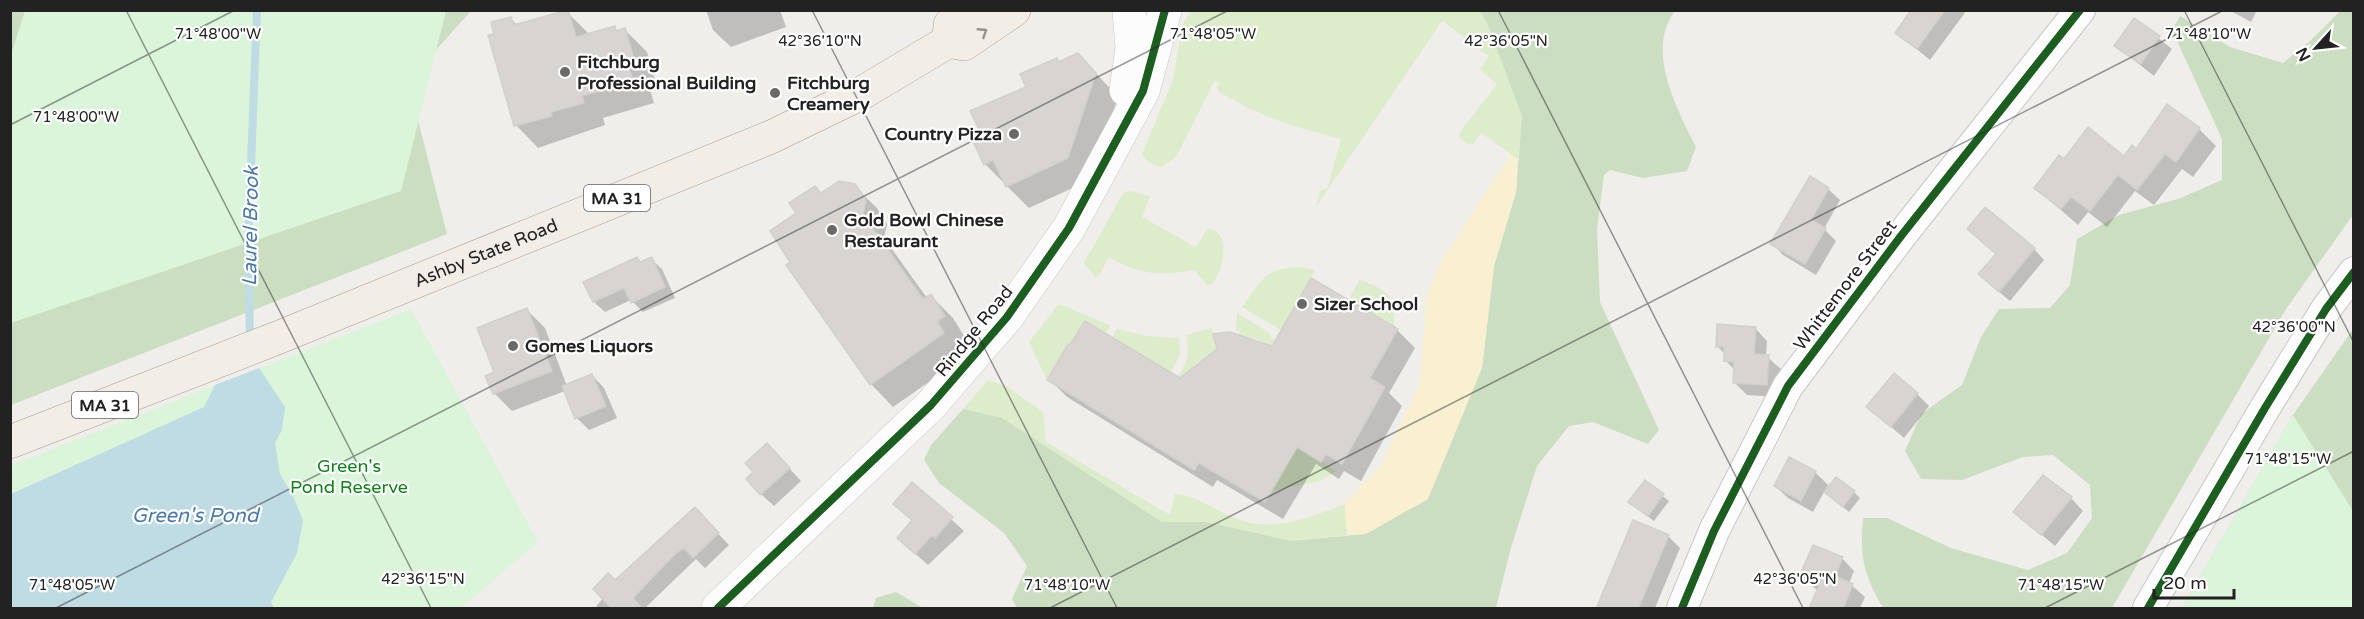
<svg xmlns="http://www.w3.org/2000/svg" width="2364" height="619" font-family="'Varela Round',sans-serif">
  <rect width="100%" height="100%" fill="#f0eeeb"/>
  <!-- grass -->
  <g fill="#ddeccb">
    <path d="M1191,11H1480L1487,23L1522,116L1518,159L1481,133L1473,144H1467L1459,137L1460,132L1497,84L1480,70L1489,56L1442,21L1316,207L1320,190L1327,189L1341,139C1292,126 1260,118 1217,90L1219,81L1214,82L1176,157L1162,167C1152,165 1146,162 1142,154L1173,80L1182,25Z"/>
    <path d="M1131,191L1150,196L1142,217L1196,247L1208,228C1233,234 1223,270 1212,284L1207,285L1194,270C1161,276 1138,275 1109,257L1099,276L1095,277L1084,263L1124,192Z"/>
    <path d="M1302,267L1315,270L1281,330L1242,307C1263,278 1264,268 1302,267Z"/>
    <path d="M1360,280C1388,290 1395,295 1394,327L1348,300Z"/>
    <path d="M1058,305L1065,306L1111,326L1105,333L1067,344L1047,380L1029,342Z"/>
    <path d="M1237,313L1271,334L1270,337L1275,341L1272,346L1254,338L1239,336L1240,331H1236Z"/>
    <path d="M1212,328L1217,352L1198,362L1184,379L1178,376C1189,361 1189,353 1186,335Z"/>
    <path d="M1117,329L1147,336L1179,338L1180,355L1171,372L1112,338Z"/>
    <path d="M988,380L1007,387L1043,412L1046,442L1170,515L1175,494C1194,495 1213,508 1230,516C1269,535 1308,518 1345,504L1347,535L1291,541L1207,522H1162L1002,418L963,409Z"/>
    <path d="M1297,447L1337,471L1320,481L1272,491Z"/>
  </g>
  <!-- forest -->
  <g fill="#cbdec1">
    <path d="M11,11H471L416,72L413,100L447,234L11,405Z"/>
    <path d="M1480,11H1675C1645,50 1677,109 1696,147L1687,171L1643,178L1610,170L1604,175L1597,229L1600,302L1659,430L1648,444L1593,422L1569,426L1537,466L1510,551L1496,608H1017L1012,599L1027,566L1004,533L939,483L924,460L931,445L963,409L1002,418L1162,522H1207L1291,541L1366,534L1482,368L1494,266L1516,192L1522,116L1487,23Z"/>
    <path d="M2340,11H2353V215L2286,309L2112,608H1883C1863,573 1860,558 1863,518H1887L1951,548L2028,570L2067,553L2092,518L2090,485L2053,455L2023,457L1962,480L1921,479L1905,451L1921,414L1962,385L1981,337L1999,309L2050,308L2070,285L2077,239L2119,215L2178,199L2222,180V139L2172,30L2180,16L2230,47L2283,63L2310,41Z"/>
    <path d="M2353,329V608H2182L2293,415Z"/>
    <path d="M896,592L923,608H873L876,598Z"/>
  </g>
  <!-- sand -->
  <path fill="#f8f0d0" d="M1511,154L1518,159L1516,192L1494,266L1482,368L1428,499L1366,534L1347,535L1345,504L1381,465L1419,386L1427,296L1443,258Z"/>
  <!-- park -->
  <g fill="#daf5da">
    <path d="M25,11V10L446,11L401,191L11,323L10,58Z"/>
    <path d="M411,309L538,542L461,608H11V465Z"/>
    <path d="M2293,415L2353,511V608H2182Z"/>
  </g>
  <!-- water -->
  <path fill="#bfdbe3" d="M259,368L285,407L282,430L275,443L280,474L293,496L303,521L297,553L271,602L274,608H11V494L204,407L215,385Z"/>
  <!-- shadow -->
  <g fill="#0003">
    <path d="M706,10H780L786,27L731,47L713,30Z"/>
    <path d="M1913,10H1967L1930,60L1897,33Z"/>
    <path d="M2229,10H2257L2251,22Z"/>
    <path d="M567,12L590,35L615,28L618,32L625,30L647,52L656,84L649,86L654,103L603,118L605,125L538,148L516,125L496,35L511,19L518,26Z"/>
    <path d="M2135,20L2172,49L2154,76L2116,46Z"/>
    <path d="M1078,54L1118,97L1090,180L1029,208L985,164L982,133L1057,60L1060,63Z"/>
    <path d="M2168,106L2199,129L2216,146L2193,177L2182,169L2154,205L2135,191L2107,227L2088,212L2078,225L2036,188L2064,161L2125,158L2136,151Z"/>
    <path d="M854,186L877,208L887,224L884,238L927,298L931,296L953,318L966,339L958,344L966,356L893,407L871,384L792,262L822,194Z"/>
    <path d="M1828,189L1840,200L1824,229L1836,241L1816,275L1783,255L1772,243Z"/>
    <path d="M1969,229L2034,249L2044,260L2010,301L1991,285L1997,255Z"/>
    <path d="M637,259L642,263L651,259L662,269L675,298L643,312L631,300L605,312L594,302Z"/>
    <path d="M527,310L545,328L567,386L592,375L604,388L617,418L589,430L577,418L565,391L512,411L494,393L496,373Z"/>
    <path d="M1755,328L1767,341L1766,356L1781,369L1779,397L1747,395L1734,382L1735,370L1725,360V354L1717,346Z"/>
    <path d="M1397,330L1415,348L1389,393L1402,406L1361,481L1344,471L1339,479L1316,464L1283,519L1217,480L1213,487L1067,397L1049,379H1180L1273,347Z"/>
    <path d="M1917,394L1929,406L1904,438L1868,407Z"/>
    <path d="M779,457L801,481L774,506L761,494Z"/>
    <path d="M1790,459L1815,472L1828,485L1813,512L1788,498L1775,486Z"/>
    <path d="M1645,482L1669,501L1654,521L1636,508Z"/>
    <path d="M913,484L964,531L928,565L911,550L913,521L895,504Z"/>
    <path d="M1854,492L1860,498L1849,512L1832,498Z"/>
    <path d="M2071,498L2083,511L2055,546L2015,512Z"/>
    <path d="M706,521L729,545L705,568L696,559L645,608H595L615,583Z"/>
    <path d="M1668,536L1680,548L1655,608H1598Z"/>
    <path d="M1842,558L1854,571L1849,583L1865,597L1860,608H1811L1818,591L1801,576Z"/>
  </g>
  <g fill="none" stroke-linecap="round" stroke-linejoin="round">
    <!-- stream -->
    <path stroke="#bfdbe3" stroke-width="8" d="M250,340L248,243L257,10"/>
  </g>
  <!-- building -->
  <g fill="#d7d4d2" stroke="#d3d0cc" stroke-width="1.5">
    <path d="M568,10L576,37L615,26L616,31L625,28L635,62L628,64L633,81L582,96L584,103L551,112L552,116L514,126L488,35L494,34L491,22L511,17L514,25Z"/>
    <path d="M1911,10H1945L1917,49L1895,33Z"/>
    <path d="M2134,18L2160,36L2141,64L2114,46Z"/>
    <path d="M1078,53L1096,73L1068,158L1006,187L993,160L984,165L971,137L980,132L970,111L1026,87L1020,74L1057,58L1058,62Z"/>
    <path d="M2167,104L2200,128L2176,162L2165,154L2137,190L2118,175L2090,211L2071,197L2061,209L2034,188L2059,155L2064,159L2088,127L2124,156L2132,145L2136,149Z"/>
    <path d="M1810,176L1829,188L1811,220L1826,228L1805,264L1770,244Z"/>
    <path d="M839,181L855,184L866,200L863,214L871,226L923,299L931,294L945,316L937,321L944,333L870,385L786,265L790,262L770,231L796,213L789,203L815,186L821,193Z"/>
    <path d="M1985,207L2035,248L1999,292L1978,274L1996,254L1967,229Z"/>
    <path d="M637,257L640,262L652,257L665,287L631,303L624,288L593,302L583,282Z"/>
    <path d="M1311,278L1398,329L1370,378L1385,387L1342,464L1326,454L1321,462L1297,447L1265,502L1199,463L1194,470L1047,380L1068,344L1070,345L1085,321L1180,378L1217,349L1213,334L1230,332L1272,346Z"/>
    <path d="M527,308L552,371L493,394L485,376L494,372L477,328Z"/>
    <path d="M1717,324L1756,327L1754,354L1769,355L1767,385L1733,383L1734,362L1724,361V347H1716Z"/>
    <path d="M1894,373L1918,393L1891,427L1866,407Z"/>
    <path d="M592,374L606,406L575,419L562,386Z"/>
    <path d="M767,443L790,468L760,495L746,479L753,472L745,463Z"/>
    <path d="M1789,457L1816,471L1801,501L1774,486Z"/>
    <path d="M2043,475L2072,497L2041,535L2013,512Z"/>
    <path d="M1836,477L1855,491L1843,507L1824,492Z"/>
    <path d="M1645,480L1664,494L1648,516L1628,502Z"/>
    <path d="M912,482L953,517L935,538L932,535L915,554L897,538L912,520L893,504Z"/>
    <path d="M695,507L719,533L693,558L684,548L676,553L633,598L643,609H612L593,589L608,573L615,580Z"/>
    <path d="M1633,520L1669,535L1638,609H1596Z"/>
    <path d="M1813,545L1843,557L1835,576L1853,584L1843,609H1809L1819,585L1799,577Z"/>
  </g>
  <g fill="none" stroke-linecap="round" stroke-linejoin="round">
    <defs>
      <g id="minor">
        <path d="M1682,608L1714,531L1788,386L1901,236L2080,10"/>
        <path d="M2148,608L2265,408L2326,309L2354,272"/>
      </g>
      <g id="tertiary">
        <path d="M1126,90L1132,48L1129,10"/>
        <path d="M718,608L931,405L1007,317L1069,228L1143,91L1165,10"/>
      </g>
      <g id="primary">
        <path d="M949,41L950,25L972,10"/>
        <path id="s1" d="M10,442L277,338L771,137L862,93L949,41L964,44L1014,10"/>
      </g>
    </defs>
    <!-- minor casing -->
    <use href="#minor" stroke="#c9c8c7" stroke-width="32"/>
    <!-- tertiary casing -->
    <use href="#tertiary" stroke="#c9c8c7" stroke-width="34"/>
    <!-- primary casing -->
    <use href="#primary" stroke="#a79c86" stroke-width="34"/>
    <!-- minor -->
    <use href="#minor" stroke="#fdfcfc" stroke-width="30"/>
    <!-- tertiary -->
    <use href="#tertiary" stroke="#fdfcfc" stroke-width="33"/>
    <!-- primary -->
    <use href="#primary" stroke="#f3ede7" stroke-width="33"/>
    <defs>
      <g id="cycleway">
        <path d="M718,608L931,405L1007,317L1069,228L1143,91L1165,10"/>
        <path d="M1682,608L1714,531L1788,386L1901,236L2080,10"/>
        <path d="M2148,608L2265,408L2326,309L2354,272"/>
      </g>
    </defs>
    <!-- cycleway casing -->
    <use href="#cycleway" stroke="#fff" stroke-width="11"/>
    <!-- cycleway -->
    <use href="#cycleway" stroke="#1b5e20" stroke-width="8"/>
  </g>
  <!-- one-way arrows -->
  <defs><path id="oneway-chevron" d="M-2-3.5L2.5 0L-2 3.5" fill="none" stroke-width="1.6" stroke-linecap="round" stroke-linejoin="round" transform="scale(1.5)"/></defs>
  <use stroke="#95928e" href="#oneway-chevron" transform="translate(983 32) rotate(-33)"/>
  <!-- ticks -->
  <path fill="none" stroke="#222" stroke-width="1.5" stroke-opacity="0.45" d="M126,10L431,608M812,10L1117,608M1498,10L1803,608M2184,10L2354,343M10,125L235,10M56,608L1229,10M1050,608L2224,10M2045,608L2354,451"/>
  <!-- markers -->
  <g fill="#6a6968" stroke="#fff" stroke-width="2">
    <circle cx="565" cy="72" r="6"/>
    <circle cx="775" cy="93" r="6"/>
    <circle cx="1014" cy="134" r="6"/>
    <circle cx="832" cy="230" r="6"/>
    <circle cx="1302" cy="304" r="6"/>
    <circle cx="513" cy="346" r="6"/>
  </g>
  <g text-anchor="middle" stroke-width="4.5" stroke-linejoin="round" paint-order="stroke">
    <!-- shield labels -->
    <g fill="#fff" stroke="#646464" stroke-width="1.5">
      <rect x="584" y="185" width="66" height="26" rx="4.5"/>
      <rect x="72" y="392" width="66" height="26" rx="4.5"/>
    </g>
    <g font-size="16" font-weight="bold" fill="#222">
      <text x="617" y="204">MA 31</text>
      <text x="105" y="411">MA 31</text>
    </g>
    <!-- poi labels -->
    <g font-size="18" font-weight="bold" fill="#222" stroke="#fff" text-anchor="start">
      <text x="577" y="68">Fitchburg<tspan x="577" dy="21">Professional Building</tspan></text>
      <text x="787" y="89">Fitchburg<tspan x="787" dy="21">Creamery</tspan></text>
      <text x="1002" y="140" text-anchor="end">Country Pizza</text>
      <text x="844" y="226">Gold Bowl Chinese<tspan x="844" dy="21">Restaurant</tspan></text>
      <text x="1314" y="310">Sizer School</text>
      <text x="525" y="352">Gomes Liquors</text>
    </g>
    <!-- street labels -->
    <g font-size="18" fill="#222" stroke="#fff">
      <text dy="6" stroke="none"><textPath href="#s1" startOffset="512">Ashby State Road</textPath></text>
      <text transform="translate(1845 285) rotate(-53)" y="6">Whittemore Street</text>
      <text transform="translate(974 331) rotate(-51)" y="6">Rindge Road</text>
    </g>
    <!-- park labels -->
    <g font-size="18" fill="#0c8416" stroke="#fff">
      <text x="349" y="472">Green's<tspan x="349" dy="21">Pond Reserve</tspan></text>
    </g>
    <!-- water labels -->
    <g font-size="20" font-style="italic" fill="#4a7aab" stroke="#fff">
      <text transform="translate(250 226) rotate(-89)" y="7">Laurel Brook</text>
      <text x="195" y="522">Green's Pond</text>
    </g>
  </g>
  <g font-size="15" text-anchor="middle" fill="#222" stroke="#fff" stroke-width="4.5" stroke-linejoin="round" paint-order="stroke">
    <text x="218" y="39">71°48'00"W</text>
    <text x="1213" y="39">71°48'05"W</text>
    <text x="2208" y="39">71°48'10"W</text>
    <text x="820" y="46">42°36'10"N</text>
    <text x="1506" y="46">42°36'05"N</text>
    <text x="76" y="122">71°48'00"W</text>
    <text x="2294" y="332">42°36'00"N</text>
    <text x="2288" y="464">71°48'15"W</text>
    <text x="423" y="584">42°36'15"N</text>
    <text x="1795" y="584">42°36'05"N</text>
    <text x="72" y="590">71°48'05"W</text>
    <text x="1067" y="590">71°48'10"W</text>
    <text x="2061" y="590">71°48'15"W</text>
  </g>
  <!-- border -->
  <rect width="2364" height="619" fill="none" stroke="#222222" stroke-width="24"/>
  <!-- north arrow -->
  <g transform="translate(2316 48) rotate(243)" stroke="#ffffff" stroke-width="4.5" paint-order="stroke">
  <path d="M0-4.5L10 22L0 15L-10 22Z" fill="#222222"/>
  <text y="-9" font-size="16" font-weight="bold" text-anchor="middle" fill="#222222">N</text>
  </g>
  <!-- scale -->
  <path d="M2154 589v9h80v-9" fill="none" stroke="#222222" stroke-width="3"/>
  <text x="2163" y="589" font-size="18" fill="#222222" stroke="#ffffff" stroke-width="4.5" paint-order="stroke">20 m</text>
</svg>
